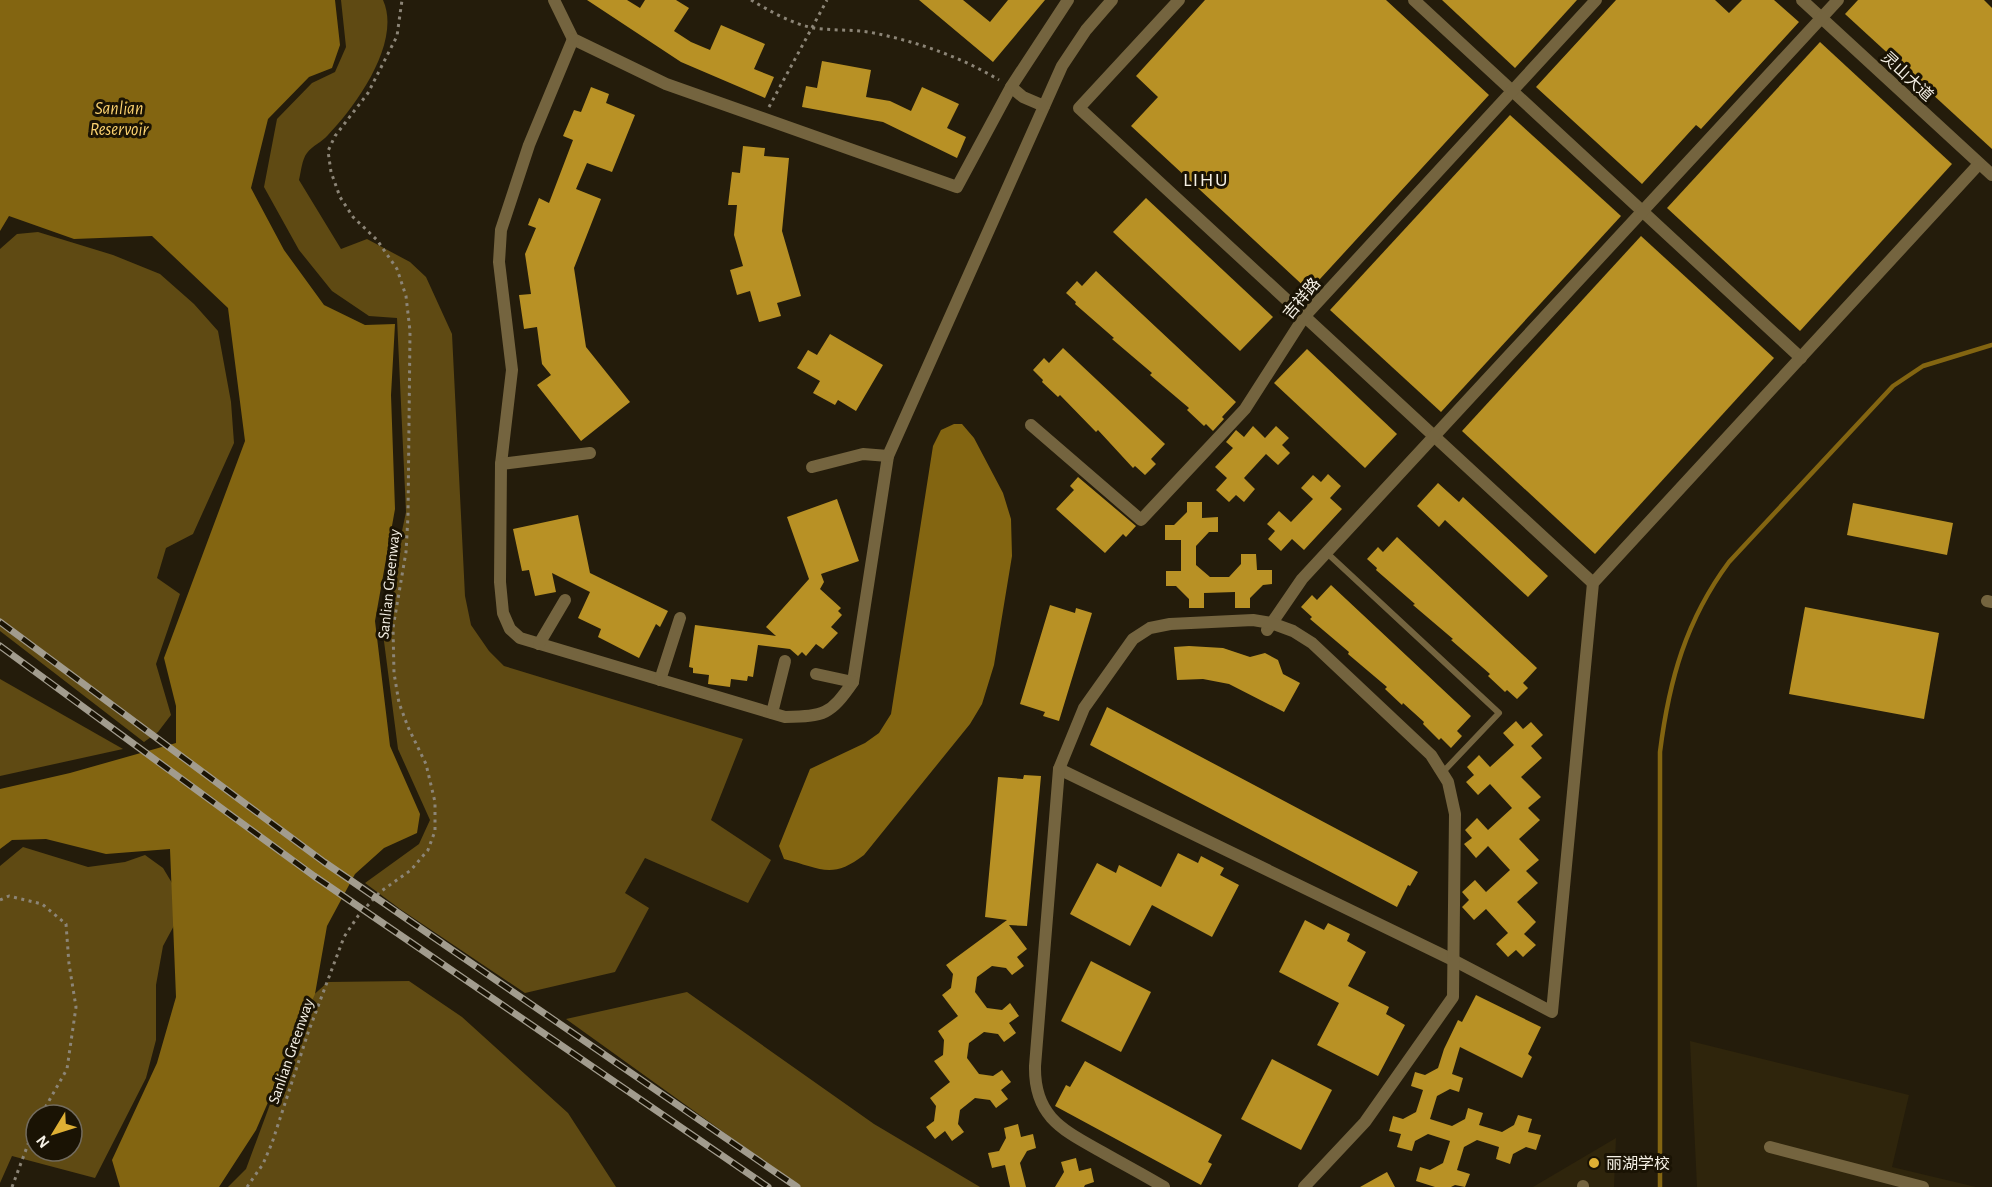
<svg xmlns="http://www.w3.org/2000/svg" width="1992" height="1187" font-family="'Alegreya Sans','Noto Sans SC',sans-serif">
  <rect width="100%" height="100%" fill="#241c0b"/>
  <!-- built -->
  <g fill="#2f250c">
    <path d="M1690,1041L1909,1095L1892,1167L1976,1187H1697Z"/>
    <path d="M1616,1138L1614,1187H1533Z"/>
  </g>
  <!-- forest -->
  <g fill="#5f4a13" fill-rule="evenodd">
    <path d="M341,0H383C402,42 356,106 328,135C322,142 312,146 307,153C302,159 301,172 299,180L341,249L367,239L410,262L426,277L452,334L465,596L471,625L489,651L504,666L743,739L711,820L771,860L748,903L645,858L625,893L649,908L615,972L525,993L400,909L365,883L419,844L430,820L398,749L382,626L406,512L397,318L369,316L332,291L299,250L264,187L277,119L312,83L335,72L346,47Z"/>
    <path d="M38,232L113,255L160,274L194,304L218,331L231,402L234,443L193,534L166,548L157,578L180,594L156,664L171,715L158,732L144,742L0,631V249L17,234Z"/>
    <path d="M0,679L123,749L0,776Z"/>
    <path d="M23,847L88,867L125,862L145,855L163,868L175,888L177,920L163,946L156,985V1040L146,1078L95,1178L12,1156L0,1183V866ZM36,1115H72V1151H36Z"/>
    <path d="M409,981L462,1017L568,1113L616,1187H228L246,1169L309,999L328,982Z"/>
    <path d="M687,992L874,1124L980,1187H800L566,1019Z"/>
  </g>
  <!-- water -->
  <g fill="#836511">
    <path d="M0,0H335L340,45L332,68L309,77L268,119L251,188L284,250L324,305L365,325L395,324L391,395L395,509L375,621L390,746L420,814L417,833L384,848L355,874L327,926L315,994L256,1130L219,1187H120L112,1160L157,1063L176,997L170,849L106,854L46,839L12,840L0,849V789L70,773L176,743V706L164,658L245,441L228,308L152,236L74,239L9,216L0,231Z"/>
    <path d="M954,424H962L974,438L1003,493L1011,519L1012,556L994,665L982,704L970,724L864,855C832,880 820,868 784,859L779,846L810,769L865,743L879,733L891,714L933,446L941,430Z"/>
  </g>
  <g fill="none" stroke-linecap="round" stroke-linejoin="round">
    <!-- stream -->
    <path stroke="#836511" stroke-width="4.5" d="M1660,1187V752C1669,680 1686,620 1729,562L1893,386L1923,366L1992,345"/>
  </g>
  <!-- building -->
  <g fill="#b89125">
    <path d="M587,0H627L640,8L645,0H676L689,8L674,31L691,42L710,50L721,25L765,44L754,69L774,77L765,98L681,62Z"/>
    <path d="M919,0H963L990,22L1008,0H1045L993,62Z"/>
    <path d="M1205,0H1386L1489,95L1309,291L1131,126L1158,97L1136,76Z"/>
    <path d="M1442,0H1577L1515,68Z"/>
    <path d="M1616,0H1715L1729,13L1742,0H1774L1799,22L1701,129L1696,125L1642,184L1536,87Z"/>
    <path d="M1858,0H1984L1992,8V149L1845,14Z"/>
    <path d="M1820,42L1952,164L1800,331L1667,208Z"/>
    <path d="M822,61L871,70L866,97L890,101L911,111L922,87L959,104L947,128L966,137L957,158L883,122L802,107L806,86L817,88Z"/>
    <path d="M591,87L609,94L606,103L635,115L612,172L587,163L576,189L601,199L574,268L586,347L630,402L581,441L537,385L551,375L542,364L537,327L524,329L519,295L531,294L525,254L536,228L528,225L539,198L549,203L573,140L563,136L574,110L581,112Z"/>
    <path d="M1510,115L1621,216L1441,412L1330,310Z"/>
    <path d="M743,146L765,148L764,156L789,158L782,231L801,296L777,303L781,316L759,322L750,291L737,295L730,270L743,266L734,235L737,205H728L732,172L740,173Z"/>
    <path d="M1146,198L1273,317L1240,351L1113,232Z"/>
    <path d="M1641,236L1774,358L1595,554L1462,431Z"/>
    <path d="M1096,271L1236,402L1222,417L1224,419L1213,431L1206,424L1204,426L1187,410L1189,408L1150,375L1152,373L1112,339L1114,338L1075,304L1076,302L1066,293L1077,281L1082,286Z"/>
    <path d="M830,334L883,365L856,411L838,400L835,405L813,393L820,381L797,368L808,350L817,355Z"/>
    <path d="M1063,348L1165,444L1151,459L1156,464L1145,475L1135,466L1133,468L1098,430L1096,432L1060,395L1058,397L1042,382L1043,380L1033,370L1044,358L1049,363Z"/>
    <path d="M1307,349L1397,434L1365,468L1274,383Z"/>
    <path d="M1253,426L1265,438L1276,426L1289,438L1282,445L1290,453L1278,465L1266,454L1244,478L1255,489L1244,502L1236,495L1229,502L1216,490L1227,478L1215,467L1233,448L1226,442L1236,430L1244,437Z"/>
    <path d="M1328,474L1341,486L1330,498L1342,509L1304,550L1292,539L1281,551L1268,539L1275,531L1267,524L1279,511L1291,522L1313,499L1301,488L1313,475L1321,482Z"/>
    <path d="M1078,477L1136,526L1126,537L1123,534L1105,553L1056,509L1074,490L1070,486Z"/>
    <path d="M1438,483L1459,502L1463,497L1548,576L1528,597L1445,520L1439,527L1417,506Z"/>
    <path d="M837,499L859,561L821,574L824,582L820,589L841,608L838,611L842,615L831,627L838,633L823,649L816,644L806,656L802,652L798,656L790,649L758,645L753,677L748,676L747,681L731,679L730,687L708,684L709,675L693,673V668L689,667L695,625L776,636L766,627L809,579L787,517Z"/>
    <path d="M1187,502H1202V518L1218,517V532H1209L1196,546V565L1210,577H1229L1241,564V554H1256L1257,570H1272V584L1263,585L1250,598V608H1235V592L1204,593V608H1189V599L1176,586H1166V571H1181V540H1165V525H1174L1187,512Z"/>
    <path d="M1853,503L1953,523L1947,555L1847,535Z"/>
    <path d="M578,515L590,573L668,611L660,627L656,624L639,658L598,637L601,629L578,618L590,592L552,573L556,592L535,596L529,570L522,571L513,529Z"/>
    <path d="M1397,537L1537,668L1523,683L1528,688L1517,699L1507,690L1505,692L1488,676L1490,674L1451,640L1453,639L1413,605L1415,604L1376,570L1377,568L1367,559L1378,547L1383,552Z"/>
    <path d="M1331,585L1471,716L1457,731L1462,736L1451,748L1441,738L1439,740L1423,724L1424,722L1403,703L1402,705L1385,689L1387,687L1348,654L1349,652L1310,619L1312,617L1301,607L1312,595L1317,600Z"/>
    <path d="M1050,605L1075,613L1076,608L1092,613L1059,721L1043,716L1045,712L1020,704Z"/>
    <path d="M1805,607L1939,633L1924,719L1789,694Z"/>
    <path d="M1189,646L1223,648L1250,657L1265,653L1278,660L1283,674L1300,683L1284,712L1229,684L1203,679L1177,680L1174,647Z"/>
    <path d="M1107,707L1418,872L1410,886L1408,885L1397,907L1090,745Z"/>
    <path d="M1516,721L1523,729L1531,722L1543,735L1531,746L1542,758L1521,777L1541,797L1528,808L1540,820L1519,839L1539,860L1526,871L1538,883L1517,902L1536,922L1524,934L1536,945L1523,957L1516,950L1508,957L1496,944L1508,933L1486,909L1474,920L1462,907L1469,900L1462,892L1475,880L1486,892L1510,870L1488,846L1476,858L1464,844L1472,838L1465,830L1477,818L1488,830L1512,808L1490,784L1478,795L1466,782L1474,775L1467,767L1479,755L1490,767L1514,745L1503,733Z"/>
    <path d="M1024,775L1041,776L1027,926L1009,925L1027,949L1017,957L1024,966L1012,975L1006,968L992,966L977,977L975,992L987,1008L1002,1010L1010,1003L1019,1016L1009,1023L1016,1033L1004,1042L998,1034L984,1032L969,1043L967,1058L979,1074L993,1076L1002,1070L1011,1082L1001,1090L1008,1099L996,1108L990,1100L975,1098L960,1110L958,1124L964,1132L952,1141L945,1131L935,1139L926,1127L934,1121L936,1106L930,1098L950,1082L934,1061L943,1055L944,1040L938,1031L958,1016L942,995L951,988L953,974L946,965L1007,920L985,917L998,777L1023,779Z"/>
    <path d="M1178,853L1198,863L1201,856L1224,868L1220,875L1239,885L1212,937L1152,905L1130,946L1070,914L1097,863L1116,873L1119,865L1161,887Z"/>
    <path d="M1305,920L1324,930L1328,923L1350,934L1347,941L1366,952L1348,986L1389,1007L1386,1014L1405,1025L1378,1076L1317,1045L1339,1003L1279,972Z"/>
    <path d="M1091,961L1151,992L1121,1052L1061,1021Z"/>
    <path d="M1476,995L1541,1027L1528,1054L1532,1057L1522,1078L1460,1047L1452,1074L1463,1078L1459,1092L1450,1089L1437,1096L1430,1119L1452,1126L1465,1119L1468,1108L1483,1113L1479,1125L1502,1132L1514,1125L1518,1115L1532,1119L1528,1132L1541,1135L1536,1150L1526,1147L1513,1154L1510,1164L1496,1159L1499,1147L1477,1140L1464,1147L1457,1170L1470,1174L1465,1187L1455,1185L1451,1187H1435L1416,1181L1420,1167L1430,1170L1443,1163L1450,1141L1428,1134L1415,1141L1412,1151L1397,1147L1401,1134L1389,1131L1393,1116L1403,1119L1416,1112L1423,1090L1411,1086L1415,1072L1425,1075L1438,1068L1444,1049L1458,1020L1462,1022Z"/>
    <path d="M1272,1059L1332,1090L1301,1150L1241,1119Z"/>
    <path d="M1085,1061L1222,1135L1208,1162L1212,1164L1201,1185L1055,1106L1066,1085L1070,1087Z"/>
    <path d="M1018,1124L1021,1137L1033,1134L1036,1148L1027,1151L1020,1163L1026,1187H1010L1005,1165L992,1168L988,1153L999,1151L1006,1138L1004,1128Z"/>
    <path d="M1076,1158L1079,1171L1091,1168L1094,1182L1085,1185L1084,1187H1055L1064,1172L1061,1162Z"/>
    <path d="M1387,1172L1395,1187H1360Z"/>
  </g>
  <g fill="none" stroke-linecap="round" stroke-linejoin="round">
    <!-- path -->
    <g stroke="#8c8577" stroke-width="3" stroke-dasharray="3 4.5" stroke-linecap="butt">
      <path d="M751,0C770,11 792,24 814,28C834,31 854,29 874,33C918,42 961,57 999,80"/>
      <path d="M769,107L827,0"/>
      <path d="M0,900L9,896L42,904L66,924L69,964L76,1007L67,1069L41,1115"/>
      <path d="M12,1187L36,1123"/>
      <path d="M247,1187L263,1164L272,1143L308,1033L344,937L358,916L380,892L411,870L428,850L435,831V802L426,764L408,727L399,703L394,673L393,628L406,552L408,516L410,331L406,296L397,269L377,240L353,217L340,197L331,172L328,151L335,136L368,93L397,36L402,0"/>
    </g>
    <!-- lane -->
    <path stroke="#74643f" stroke-width="6" d="M1327,553L1499,713L1443,772"/>
    <!-- street -->
    <g stroke="#74643f" stroke-width="12">
      <path d="M554,0L573,39L666,84L957,187L1011,87"/>
      <path d="M1179,0L1079,108L1593,583"/>
      <path d="M1414,0L1801,358"/>
      <path d="M1802,0L1992,175"/>
      <path d="M573,39L529,145L501,230L499,262L512,370L501,464L500,582L503,613L510,629L520,638L785,717C825,716 830,715 853,682L888,456L1062,66L1086,30L1112,0"/>
      <path d="M1044,106L1023,97L1011,87L1068,0"/>
      <path d="M1031,425L1141,520L1245,409L1304,317L1596,0"/>
      <path d="M501,464L590,453"/>
      <path d="M812,467L863,454L888,456"/>
      <path d="M1987,601L1992,602"/>
      <path d="M1267,630L1302,579L1838,0"/>
      <path d="M539,644L565,600"/>
      <path d="M816,674L853,682"/>
      <path d="M660,680L680,618"/>
      <path d="M772,713L785,661"/>
      <path d="M1059,769L1455,961L1552,1012L1593,583L1979,164"/>
      <path d="M1770,1147L1923,1187"/>
      <path d="M1164,1187C1144,1175 1123,1164 1102,1152C1063,1130 1034,1117 1035,1066L1059,769L1084,708L1133,639L1150,628L1170,624L1253,620L1271,623L1293,631L1312,643L1431,755L1448,782L1455,814L1453,997L1365,1122L1304,1187"/>
      <path d="M1583,1187V1186"/>
    </g>
    <defs>
      <g id="rail">
        <path d="M0,622L324,862L797,1187"/>
        <path d="M0,646L314,876L768,1187"/>
      </g>
    </defs>
    <!-- rail casing -->
    <use href="#rail" stroke="#a29c8e" stroke-width="7"/>
    <!-- rail -->
    <use href="#rail" stroke="#1a1304" stroke-width="4.5" stroke-dasharray="14" stroke-linecap="butt"/>
  </g>
  <!-- markers -->
  <circle fill="#dfb034" stroke="#1a1304" stroke-width="2" cx="1594" cy="1163" r="6"/>
  <g text-anchor="middle" stroke-width="6" stroke-linejoin="round" paint-order="stroke">
    <!-- street labels -->
    <g font-size="16" fill="#f5f0e5" stroke="#1a1304">
      <text transform="translate(1908 76) rotate(43)" y="6">灵山大道</text>
      <text transform="translate(1301 298) rotate(-50)" y="6">吉祥路</text>
      <text transform="translate(388 584) rotate(-84)" y="6">Sanlian Greenway</text>
      <text transform="translate(290 1051) rotate(-71)" y="6">Sanlian Greenway</text>
    </g>
    <!-- poi labels -->
    <g font-size="16" fill="#f5f0e5" stroke="#1a1304" text-anchor="start">
      <text x="1606" y="1169">丽湖学校</text>
    </g>
    <!-- water labels -->
    <g font-size="18" font-style="italic" fill="#fbd270" stroke="#1a1304">
      <text x="119" y="114">Sanlian<tspan x="119" dy="21">Reservoir</tspan></text>
    </g>
    <!-- quarter labels -->
    <g font-size="20" letter-spacing="1.5" fill="#f5f0e5" stroke="#1a1304">
      <text x="1206" y="186">LIHU</text>
    </g>
  </g>
  <!-- north arrow -->
  <g transform="translate(54 1133) rotate(232)"><circle r="28" fill="#1a1304" stroke="#726b5e" stroke-width="1.5"/>
  <path d="M0-4.5L10 22L0 15L-10 22Z" fill="#dfb034"/>
  <text y="-9" font-size="16" font-weight="bold" text-anchor="middle" fill="#f5f0e5">N</text>
  </g>
</svg>
